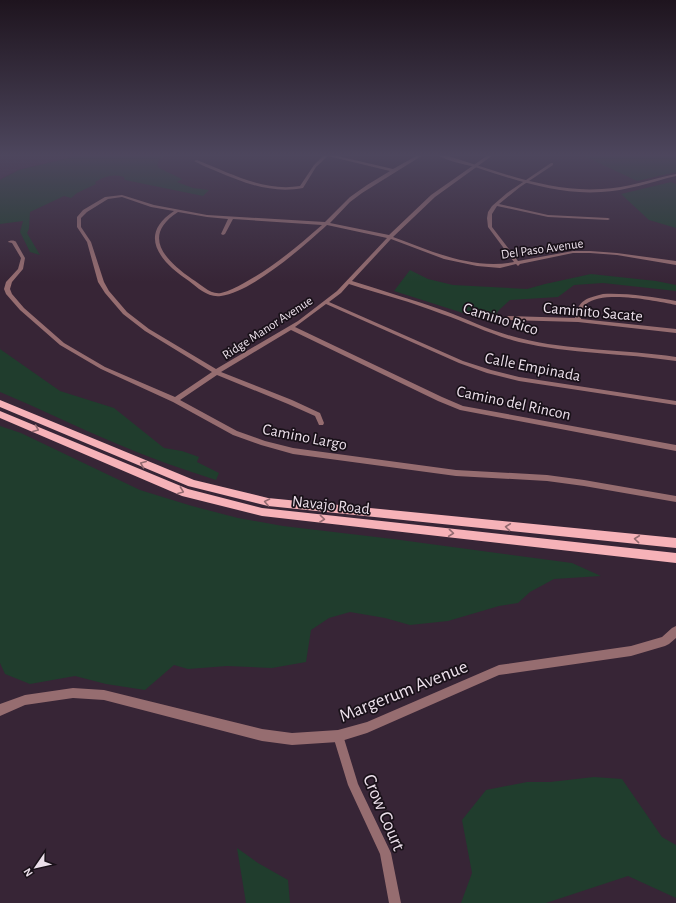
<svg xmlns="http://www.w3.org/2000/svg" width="676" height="903" font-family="'Alegreya Sans',sans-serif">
  <rect width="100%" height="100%" fill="#372536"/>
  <!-- built -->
  <path fill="#402940" d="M0,155H79L17,170L0,179Z"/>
  <!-- green -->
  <g fill="#203d2d">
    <path d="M81,155H166L160,159L157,165L159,168L182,179L177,182L193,188L209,190L203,196L125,180L124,177C113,174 105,176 95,182L96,184L77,193L71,198L64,196L30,212L29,229L27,233L40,255L30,252L20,232L23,221L0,224V180L19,170Z"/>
    <path d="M582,155H676V172L637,181Z"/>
    <path d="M671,182L676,184V228L649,220L621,194Z"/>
    <path d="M410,270L428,279L453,285L527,289L545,284L591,274L656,281L676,285V291L603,283L574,285L558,297L510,300L499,310L491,322L394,291Z"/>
    <path d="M0,349L60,391L114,408L164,448L182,451L199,457L197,462L219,473L216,480C181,469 148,457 115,443C76,427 39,408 0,392Z"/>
    <path d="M0,426L21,433L140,490L192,506L238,518L283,526L393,539L572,563L601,576L554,579L530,592L518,603L499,606L448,621L410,625L385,618L350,612L329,618L311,630L306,662L272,668L227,666L188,669L174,665L145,690L106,684L75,676L30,684L5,674L0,663Z"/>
    <path d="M594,777L622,779L662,837L676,845V898L628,876L546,903H461L472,873L462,820L486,790L527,782H550Z"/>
    <path d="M237,848L258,863L288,880L290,903H246Z"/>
  </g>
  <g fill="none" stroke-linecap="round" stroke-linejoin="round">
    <!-- minor -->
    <g fill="#966d70" fill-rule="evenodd">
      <path d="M324,155H333L393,169L418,155H423L362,193L350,202L330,223L389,235L431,195L488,155H493L435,197L393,237C431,251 472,270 514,262L488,227L487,218L488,212L492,206L507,193L551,163H553V165L520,187L499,204L548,215L608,218L610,219L608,220L548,217L497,206L492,214V227L518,261L573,251H590L617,253L676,261V265L617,255L590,253H573L520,264L518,266L516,264L500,268L477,266L444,259L391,239L352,281C383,291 414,300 445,311C469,320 493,332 519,338C570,351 624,349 676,357V361C624,353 570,354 519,342C492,335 468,323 442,314C412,302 380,294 349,284L341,293L329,302L463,361L491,370L519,377L676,401V405L519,381L487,373L459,363L326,304L295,327L442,397L463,406L676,445V451L460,410L438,401L291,330L221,372L292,400L320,413L324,423L323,425H319L315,416L288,404L217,375L180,400L237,431L265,441L293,448L456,470L547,475L584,480L676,496V502L584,486L547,481L456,476L293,454L261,445L233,435L173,402L101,369L60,345L20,310L6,294L4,289L6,282L18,269L21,258L12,243L8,242C9,240 15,240 16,242L25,258L23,269L12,282L10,289L12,294L24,308L64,343L105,367L175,397L212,372L145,331L123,314L105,293L98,282L87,242L77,227V217L83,210L105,197L122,195L154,205L207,215L325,222L350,197L367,185L390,171L328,156L316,167L303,188C272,194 244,183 216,171C209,168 201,165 194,161L197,160C230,173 264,192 300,186L314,165ZM122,197L151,207L174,211C136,236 162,263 189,281C198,288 208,298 221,296C252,292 304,246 327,225L387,238L337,291L298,321L216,369L149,329L127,312L109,291L104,282L91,242L81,227V218L87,212L108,199ZM178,212L207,217L228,219L221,234L223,235L225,234L233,219L322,225C298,246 272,268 244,283C237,287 229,291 221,293C210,295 201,284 192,279C165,260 141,236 178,212Z"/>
      <path d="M603,294C628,293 652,297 676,301V305C655,301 604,290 586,304C582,307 582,314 581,319L676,329V333L578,322L508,320L505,318L508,316L575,318C578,300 587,298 603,294Z"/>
      <path d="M338,731L342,732L358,784L391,853L401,903H389L380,854L348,785L333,736L334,732Z"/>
    </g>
    <!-- tertiary -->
    <g fill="#966d70" fill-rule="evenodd">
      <path d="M437,155H445C494,170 550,193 602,189C627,188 651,179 676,174V176C651,182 626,191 601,192C558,195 515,180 475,167C463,164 448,161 437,155Z"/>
      <path d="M676,626V638L669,644L665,646L631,656L499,675L367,733L338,742L292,745L262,741L104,700L73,698L25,705L0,716V704L25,695L73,688L104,690L262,729L292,733L338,730L367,722L499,665L631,646L662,637L672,628Z"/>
    </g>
    <!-- primary -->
    <g fill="#f6b2b8" fill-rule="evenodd">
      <path d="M0,400L194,480L268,498L676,538V548L268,506L188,486L0,407Z"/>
      <path d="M0,411L188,489L262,508L676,553V563L262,516L182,496L0,418Z"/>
    </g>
  </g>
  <!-- one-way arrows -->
  <defs><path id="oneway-chevron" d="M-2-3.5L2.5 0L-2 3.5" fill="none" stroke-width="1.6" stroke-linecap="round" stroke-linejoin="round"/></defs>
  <g stroke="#936a70">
    <use href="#oneway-chevron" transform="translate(36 429) rotate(23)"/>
    <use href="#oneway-chevron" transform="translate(143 464) rotate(-158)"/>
    <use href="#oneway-chevron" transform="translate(181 491) rotate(21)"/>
    <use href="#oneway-chevron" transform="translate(267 502) rotate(-169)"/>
    <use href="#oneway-chevron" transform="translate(322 519) rotate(6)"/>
    <use href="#oneway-chevron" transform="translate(508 527) rotate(-174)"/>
    <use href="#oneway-chevron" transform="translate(451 533) rotate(6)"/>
    <use href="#oneway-chevron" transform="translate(637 539) rotate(-174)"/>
  </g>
  <!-- sky -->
  <linearGradient id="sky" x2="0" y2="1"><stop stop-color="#1e141e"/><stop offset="0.55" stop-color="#4d465d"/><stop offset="1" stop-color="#4d465d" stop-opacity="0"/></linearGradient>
  <rect width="676" height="282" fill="url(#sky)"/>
  <g text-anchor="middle" stroke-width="3.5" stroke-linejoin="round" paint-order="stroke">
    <!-- far-street labels -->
    <g font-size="13" fill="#ebdfea" stroke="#191119">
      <text transform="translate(542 248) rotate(-8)" y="5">Del Paso Avenue</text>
      <text transform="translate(267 327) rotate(-33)" y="5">Ridge Manor Avenue</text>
    </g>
    <!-- street labels -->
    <g font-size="16" fill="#ebdfea" stroke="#191119">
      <text transform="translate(593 311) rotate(5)" y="6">Caminito Sacate</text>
      <text transform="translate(501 318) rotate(17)" y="6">Camino Rico</text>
      <text transform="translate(533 366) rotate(11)" y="6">Calle Empinada</text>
      <text transform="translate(514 402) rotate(12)" y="6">Camino del Rincon</text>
      <text transform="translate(305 436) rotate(11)" y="6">Camino Largo</text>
      <text transform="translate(331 504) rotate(6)" y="6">Navajo Road</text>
    </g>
    <!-- near-street labels -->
    <g font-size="19" fill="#ebdfea" stroke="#191119">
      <text transform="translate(403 690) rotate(-22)" y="7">Margerum Avenue</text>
      <text transform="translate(385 812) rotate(67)" y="7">Crow Court</text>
    </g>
  </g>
  <!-- north arrow -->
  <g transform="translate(36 867) rotate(236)" stroke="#191119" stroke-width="3" paint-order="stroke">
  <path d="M0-3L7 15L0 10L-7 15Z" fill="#ebdfea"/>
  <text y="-6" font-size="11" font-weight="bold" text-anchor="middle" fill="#ebdfea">N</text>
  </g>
</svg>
